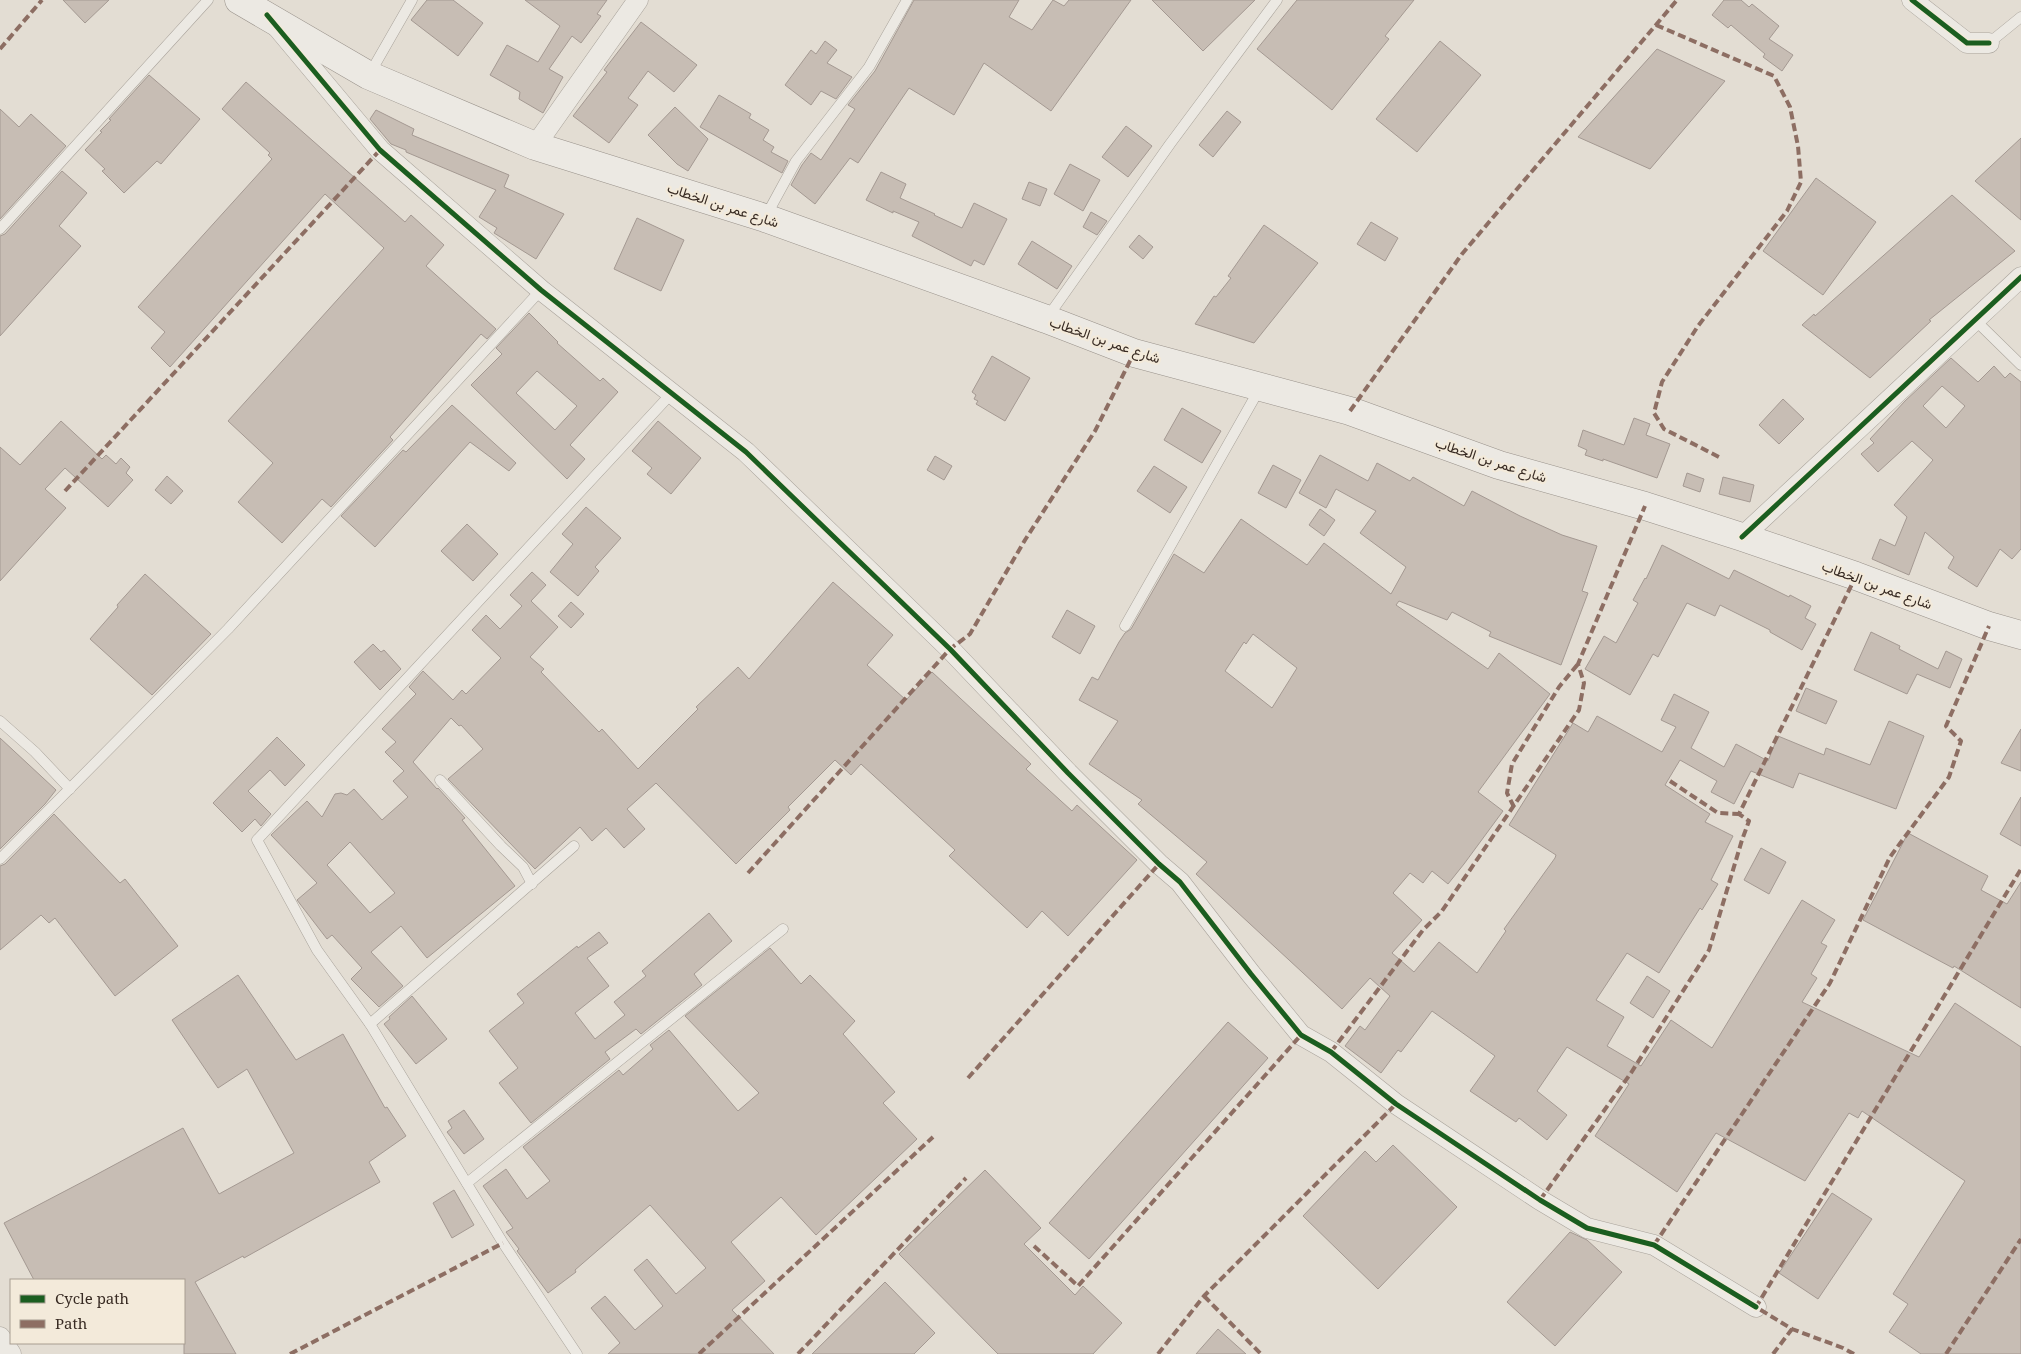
<svg xmlns="http://www.w3.org/2000/svg" width="2021" height="1354" font-family="'Noto Serif',Vazirmatn,serif">
  <rect width="100%" height="100%" fill="#e3ddd3"/>
  <!-- building -->
  <g fill="#c7bdb4" stroke="#a49992" fill-rule="evenodd">
    <path d="M63,0H109L85,23Z"/>
    <path d="M427,0H453L483,23L458,56L411,20Z"/>
    <path d="M525,0H607L597,14L601,16L581,43L572,36L549,69L563,77L543,113L519,99L520,92L490,75L507,45L538,62L560,26Z"/>
    <path d="M914,0H1019L1009,17L1032,30L1053,0L1064,6L1069,0H1131L1051,111L984,63L954,115L909,88L858,163L850,158L815,204L791,185L802,165L811,153L821,160L855,109L848,105L875,71Z"/>
    <path d="M1152,0H1255L1203,51Z"/>
    <path d="M1297,0H1414L1385,36L1389,39L1332,110L1257,49Z"/>
    <path d="M1724,0H1741L1749,7L1752,4L1779,26L1769,39L1793,55L1782,71L1763,57L1765,54L1731,25L1728,28L1712,15Z"/>
    <path d="M641,22L697,65L674,92L648,71L628,98L638,105L609,143L573,116L607,72L604,70Z"/>
    <path d="M825,41L837,50L827,63L852,77L836,99L821,91L811,105L785,85L811,50L816,54Z"/>
    <path d="M1440,41L1481,75L1417,152L1376,119Z"/>
    <path d="M1657,49L1725,81L1650,169L1578,137Z"/>
    <path d="M149,75L200,119L161,164L157,161L124,193L102,171L105,169L85,150L102,132L100,131L111,120L109,119Z"/>
    <path d="M246,82L405,222L411,215L444,245L426,266L496,329L487,339L481,334L390,437L393,440L331,507L322,499L282,543L238,502L273,463L228,421L384,248L325,194L170,367L151,348L165,332L138,307L272,159L268,155L270,153L222,109Z"/>
    <path d="M719,95L751,114L749,118L769,130L763,140L774,147L771,152L788,161L782,173L700,127Z"/>
    <path d="M675,107L708,139L688,171L677,164L648,135Z"/>
    <path d="M0,109L19,127L31,114L66,146L0,219Z"/>
    <path d="M376,110L414,129L412,135L509,175L504,187L564,214L536,259L494,233L497,228L479,217L496,190L406,152V150L391,144L370,119Z"/>
    <path d="M1227,111L1241,122L1213,157L1199,145Z"/>
    <path d="M1126,126L1152,146L1128,177L1102,157Z"/>
    <path d="M2021,138V220L1975,181Z"/>
    <path d="M1070,164L1100,180L1083,211L1054,194Z"/>
    <path d="M62,171L87,193L59,226L81,246L0,336V236L5,234Z"/>
    <path d="M881,172L906,184L900,198L935,214L934,215L962,228L974,203L1007,219L984,265L974,260L971,266L912,236L919,222L893,211V213L866,200Z"/>
    <path d="M1816,178L1876,222L1823,295L1763,251Z"/>
    <path d="M1029,182L1047,189L1040,206L1022,199Z"/>
    <path d="M1952,195L2015,251L1929,320L1931,321L1870,378L1802,325L1814,314L1815,316Z"/>
    <path d="M1091,212L1107,221L1097,235L1083,227Z"/>
    <path d="M637,218L684,240L661,291L614,269Z"/>
    <path d="M1371,222L1398,238L1385,261L1357,244Z"/>
    <path d="M1264,225L1318,263L1254,343L1195,324L1214,296L1216,297L1231,278L1228,276Z"/>
    <path d="M1139,235L1153,247L1143,259L1129,247Z"/>
    <path d="M1032,241L1072,266L1057,289L1018,264Z"/>
    <path d="M529,313L558,342L557,343L600,381L603,378L618,392L570,445L585,459L567,479L471,385L502,354L496,348ZM537,371L577,406L555,430L516,393Z"/>
    <path d="M992,356L1030,378L1005,421L976,404L978,401L974,399L976,395L972,392Z"/>
    <path d="M1951,358L1978,382L1994,366L2005,378L2010,373L2021,382V549L2012,559L2000,549L1977,587L1948,568L1954,557L1925,532L1909,575L1872,559L1880,539L1895,546L1907,517L1894,505L1933,460L1912,441L1878,472L1861,454L1874,443L1870,439L1905,401ZM1942,386L1965,406L1946,428L1923,406Z"/>
    <path d="M1783,399L1804,419L1779,444L1759,425Z"/>
    <path d="M452,405L516,463L509,471L470,442L375,547L341,516L403,450L406,452Z"/>
    <path d="M1182,408L1221,431L1202,463L1164,440Z"/>
    <path d="M1634,418L1650,424L1646,435L1670,444L1657,478L1603,459V461L1585,455L1587,450L1578,446L1583,430L1624,445Z"/>
    <path d="M61,421L102,459L106,455L116,464L121,458L130,467L126,473L133,480L108,507L65,468L45,489L66,508L0,581V447L20,465Z"/>
    <path d="M658,421L701,458L671,494L647,474L652,468L632,451Z"/>
    <path d="M1320,455L1368,481L1377,463L1410,481L1413,477L1464,506L1472,491L1520,516L1562,535L1597,546L1582,591L1588,593L1561,665L1489,636L1491,632L1452,612L1447,620L1399,601L1396,605L1488,669L1499,653L1550,694L1478,792L1503,811L1464,864L1448,884L1432,871L1423,883L1410,873L1393,893L1422,920L1392,953L1414,972L1439,942L1477,973L1506,931L1504,929L1555,858L1556,855L1509,825L1573,723L1588,732L1597,716L1662,752L1676,727L1661,720L1674,694L1709,712L1691,748L1724,767L1736,744L1768,761L1778,736L1824,755L1826,748L1870,765L1889,721L1924,736L1896,809L1799,773L1793,788L1751,771L1734,804L1711,792L1717,781L1680,760L1665,785L1710,814L1705,822L1733,836L1711,880L1718,884L1702,910L1700,908L1659,973L1627,953L1596,1000L1624,1017L1607,1046L1641,1066L1671,1020L1712,1048L1802,900L1835,920L1821,943L1827,946L1811,974L1817,978L1802,1002L1919,1057L1955,1003L2021,1047V1354H1921L1889,1332L1908,1304L1893,1294L1965,1181L1862,1111L1858,1118L1849,1113L1805,1181L1716,1133L1677,1192L1595,1136L1629,1084L1567,1047L1537,1091L1567,1115L1547,1140L1519,1118L1516,1122L1470,1091L1495,1056L1432,1011L1401,1052L1398,1050L1381,1073L1345,1046L1360,1026L1365,1030L1390,996L1370,978L1342,1009L1196,874L1207,862L1138,804L1142,800L1089,764L1118,721L1079,700L1092,677L1098,680L1119,642L1125,633L1131,629L1174,554L1204,573L1241,519L1307,565L1324,543L1391,594L1406,567L1360,533L1376,511L1336,489L1326,508L1299,493ZM1253,634L1297,668L1272,708L1225,671L1244,642L1246,644Z"/>
    <path d="M935,456L952,466L944,480L927,470Z"/>
    <path d="M1273,465L1301,480L1286,508L1258,493Z"/>
    <path d="M1154,466L1187,487L1170,513L1137,491Z"/>
    <path d="M1687,473L1704,479L1700,492L1683,486Z"/>
    <path d="M167,476L183,491L171,504L155,490Z"/>
    <path d="M1723,477L1754,485L1750,502L1719,494Z"/>
    <path d="M586,507L621,538L595,567L599,571L578,596L550,572L573,544L562,534Z"/>
    <path d="M1320,509L1335,520L1324,536L1309,525Z"/>
    <path d="M467,524L498,554L473,581L441,551Z"/>
    <path d="M1662,545L1729,579L1734,570L1789,597L1790,595L1811,606L1805,618L1816,624L1802,650L1770,632V630L1720,605L1715,616L1687,603L1658,657L1653,654L1630,695L1585,669L1604,636L1616,643L1638,603L1633,600L1645,578L1646,579Z"/>
    <path d="M532,572L546,585L531,601L558,627L530,657L544,669L541,672L599,732L602,729L638,769L698,709L696,707L738,667L749,679L833,582L893,635L867,665L906,700L932,672L1031,764L1026,769L1072,811L1077,805L1137,860L1068,936L1042,911L1027,928L949,856L955,850L861,764L851,775L835,760L788,807L790,810L736,864L656,783L627,809L645,829L624,848L606,828L592,841L580,827L535,869L448,779L483,749L461,725L459,726L451,718L413,762L437,789L438,788L465,818L462,820L515,886L427,958L401,926L371,952L403,986L379,1007L351,979L362,968L332,935L327,939L297,900L317,883L271,835L307,801L322,817L335,794L341,793L347,795L354,789L382,820L408,797L393,781L404,771L385,752L396,742L382,729L416,694L409,687L423,671L453,700L462,690L466,694L501,658L472,630L486,615L500,629L522,606L510,595ZM350,842L395,893L370,913L327,865Z"/>
    <path d="M145,574L211,634L152,695L90,639L118,607L117,605Z"/>
    <path d="M571,602L584,614L571,628L558,616Z"/>
    <path d="M1067,610L1095,626L1080,654L1052,637Z"/>
    <path d="M1871,632L1900,646L1899,649L1938,669L1946,651L1962,659L1950,688L1917,674L1907,694L1854,670Z"/>
    <path d="M373,644L381,652L384,650L401,669L380,690L354,662Z"/>
    <path d="M1806,688L1837,701L1826,724L1796,711Z"/>
    <path d="M2021,729V771L2001,763Z"/>
    <path d="M277,737L305,765L285,786L270,770L248,791L271,814L261,826L255,819L242,832L213,803Z"/>
    <path d="M0,738L56,790L45,804L0,849Z"/>
    <path d="M2021,797V846L2000,834Z"/>
    <path d="M54,814L120,883L125,879L178,946L115,996L55,918L49,923L41,915L0,950V866L5,864Z"/>
    <path d="M1908,833L1988,876L1981,890L2007,904L2021,882V1008L1954,966L1953,968L1863,920Z"/>
    <path d="M1761,848L1786,862L1769,894L1744,880Z"/>
    <path d="M709,913L732,941L694,974L702,985L641,1034L636,1029L605,1052L610,1059L531,1123L499,1083L518,1068L489,1031L524,1003L517,994L577,946L578,948L599,932L608,943L587,958L609,986L575,1013L595,1039L625,1015L614,1002L646,976L642,971Z"/>
    <path d="M770,948L801,984L810,975L855,1021L843,1034L895,1092L883,1103L917,1139L816,1235L781,1197L731,1242L765,1281L732,1310L774,1354H608L620,1343L591,1308L605,1296L635,1330L663,1306L634,1270L647,1259L676,1294L706,1268L650,1205L575,1270L576,1272L548,1293L517,1251L519,1249L506,1232L513,1228L483,1186L506,1169L527,1199L550,1181L523,1147L619,1070L623,1075L653,1049L650,1045L669,1030L738,1111L759,1093L685,1016Z"/>
    <path d="M238,975L296,1060L343,1034L385,1108L387,1107L406,1136L369,1162L380,1182L244,1258L243,1256L195,1282L236,1354H184V1280H34L4,1223L90,1178L183,1128L219,1194L294,1153L247,1069L218,1088L172,1020Z"/>
    <path d="M1647,976L1670,991L1653,1018L1630,1003Z"/>
    <path d="M412,996L447,1039L416,1064L384,1024L390,1019L389,1017Z"/>
    <path d="M1228,1022L1268,1058L1089,1259L1049,1223Z"/>
    <path d="M464,1110L484,1139L464,1154L447,1132L452,1128L448,1121Z"/>
    <path d="M1393,1145L1457,1207L1378,1289L1303,1216L1365,1151L1376,1162Z"/>
    <path d="M985,1170L1041,1228L1024,1244L1075,1295L1083,1286L1122,1323L1093,1354H998L899,1254Z"/>
    <path d="M454,1190L474,1225L452,1238L433,1203Z"/>
    <path d="M1832,1193L1872,1219L1818,1299L1779,1273Z"/>
    <path d="M1570,1232L1587,1240L1622,1272L1555,1346L1507,1302Z"/>
    <path d="M885,1282L935,1333L914,1354H812Z"/>
    <path d="M1218,1329L1246,1354H1196Z"/>
  </g>
  <g fill="none" stroke-linecap="round" stroke-linejoin="round">
    <defs>
      <g id="lane">
        <path d="M1989,43L2021,17"/>
        <path d="M369,75L412,0"/>
        <path d="M766,216L796,161L869,67L907,0"/>
        <path d="M0,229L208,0"/>
        <path d="M1047,318L1170,144L1277,0"/>
        <path d="M1974,319L2021,365"/>
        <path d="M1125,626L1260,388"/>
        <path d="M0,721L35,752L70,789"/>
        <path d="M440,780L501,846L523,867L532,884"/>
        <path d="M0,859L228,629L541,290"/>
        <path d="M370,1024L574,846"/>
        <path d="M467,1183L783,929"/>
        <path d="M577,1354L503,1243L370,1024L317,950L257,840L671,394"/>
      </g>
      <g id="street">
        <path d="M1912,0L1967,43H1989"/>
        <path d="M278,28L380,150L541,290L746,452L950,649L1068,773L1159,864L1180,882L1251,974L1301,1035L1331,1052L1396,1104L1540,1200L1587,1228L1654,1245L1756,1307"/>
        <path d="M535,146L638,0"/>
        <path d="M1742,537L2021,277"/>
        <path d="M0,1337L11,1354"/>
      </g>
      <path id="secondary" d="M239,0L368,75L535,146L765,218L1046,319L1134,353L1350,411L1499,465L1645,506L1742,537L1856,576L1989,626L2021,635"/>
    </defs>
    <!-- lane casing -->
    <use href="#lane" stroke="#a9a39b" stroke-width="11"/>
    <!-- street casing -->
    <use href="#street" stroke="#a9a39b" stroke-width="21"/>
    <!-- secondary casing -->
    <use href="#secondary" stroke="#99928b" stroke-width="29"/>
    <!-- lane -->
    <use href="#lane" stroke="#ece9e3" stroke-width="10"/>
    <!-- street -->
    <use href="#street" stroke="#ece9e3" stroke-width="20"/>
    <!-- secondary -->
    <use href="#secondary" stroke="#ece9e3" stroke-width="28"/>
    <!-- quiet -->
    <g stroke="#8d6e63" stroke-width="4" stroke-dasharray="8 4" stroke-linecap="butt">
      <path d="M1656,25L1774,76L1790,107L1798,146L1801,182L1787,211L1698,326L1662,382L1654,413L1664,429L1721,458"/>
      <path d="M0,49L42,0"/>
      <path d="M1350,411L1462,254L1677,0"/>
      <path d="M65,491L380,150"/>
      <path d="M1670,781L1718,813L1739,814"/>
      <path d="M1514,807L1507,793L1512,764L1559,687L1578,664"/>
      <path d="M748,873L950,649L970,634L1025,540L1095,431L1134,353"/>
      <path d="M1331,1052L1423,930L1442,911L1579,710L1584,683L1578,664L1645,506"/>
      <path d="M968,1078L1159,864"/>
      <path d="M1540,1200L1631,1073L1709,950L1742,840L1749,821L1739,814L1856,576"/>
      <path d="M1654,1245L1830,983L1890,857L1949,777L1961,741L1946,726L1989,626"/>
      <path d="M1034,1246L1078,1286L1301,1035"/>
      <path d="M1204,1296L1261,1354"/>
      <path d="M290,1354L503,1243"/>
      <path d="M699,1354L933,1137"/>
      <path d="M798,1354L966,1178"/>
      <path d="M1158,1354L1204,1296L1396,1104"/>
      <path d="M1773,1354L1792,1329"/>
      <path d="M1854,1354L1843,1348L1792,1329L1756,1307L2021,869"/>
      <path d="M1946,1354L2021,1239"/>
    </g>
    <defs>
      <g id="cycleway">
        <path d="M1912,0L1967,43H1989"/>
        <path d="M267,15L380,150L541,290L746,452L950,649L1068,773L1159,864L1180,882L1251,974L1301,1035L1331,1052L1396,1104L1540,1200L1587,1228L1654,1245L1756,1307"/>
        <path d="M1742,537L2021,277"/>
      </g>
    </defs>
    <!-- cycleway casing -->
    <use href="#cycleway" stroke="#f3eada" stroke-width="8"/>
    <!-- cycleway -->
    <use href="#cycleway" stroke="#1b5e20" stroke-width="5"/>
  </g>
  <g text-anchor="middle" stroke-width="4.5" stroke-linejoin="round" paint-order="stroke">
    <!-- street labels -->
    <g font-size="14" fill="#382b23" stroke="#f3eada">
      <text transform="translate(723 205) rotate(18)" y="5">شارع عمر بن الخطاب</text>
      <text transform="translate(1105 340) rotate(19)" y="5">شارع عمر بن الخطاب</text>
      <text transform="translate(1491 460) rotate(18)" y="5">شارع عمر بن الخطاب</text>
      <text transform="translate(1877 585) rotate(20)" y="5">شارع عمر بن الخطاب</text>
    </g>
  </g>
  <!-- legend -->
  <rect x="10" y="1279" width="175" height="65" fill="#f3eada" stroke="#a89e91"/>
  <rect x="20" y="1295" width="25" height="8" fill="#1b5e20" stroke="#a89e91"/>
  <text x="55" y="1304" font-size="15" fill="#382b23">Cycle path</text>
  <rect x="20" y="1320" width="25" height="8" fill="#8d6e63" stroke="#a89e91"/>
  <text x="55" y="1329" font-size="15" fill="#382b23">Path</text>
</svg>
